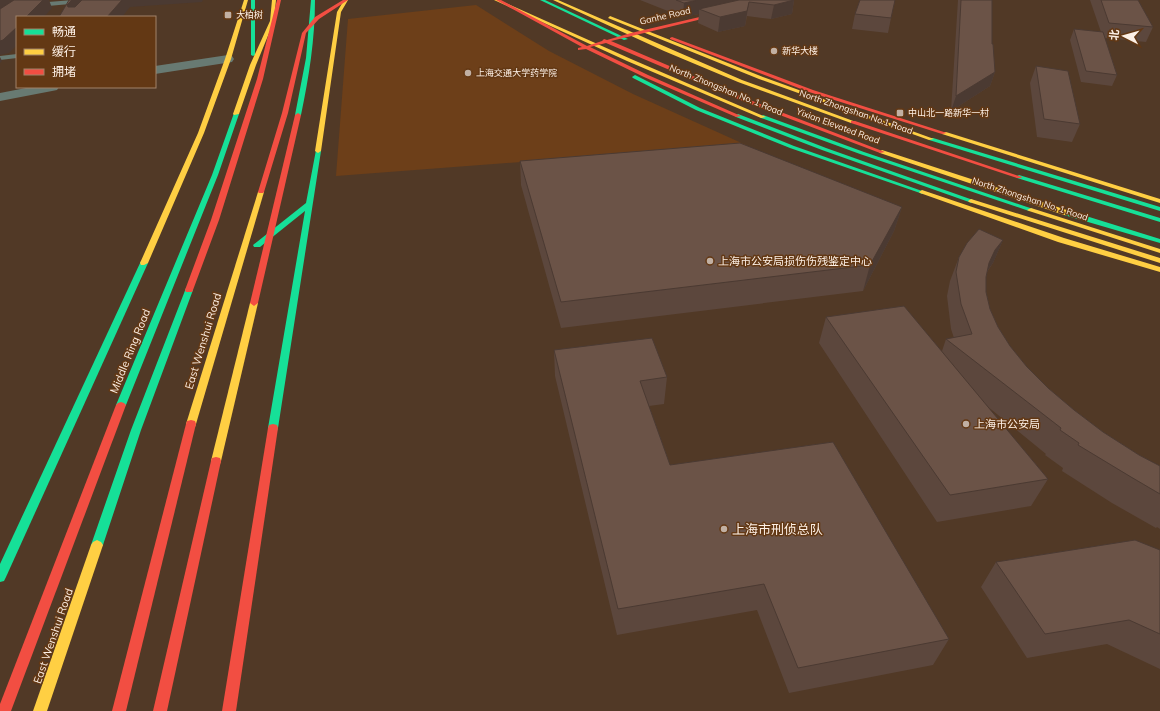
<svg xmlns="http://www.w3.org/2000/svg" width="1160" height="711" font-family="Mulish,'Noto Sans SC',sans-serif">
  <rect width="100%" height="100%" fill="#513926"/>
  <!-- built -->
  <path fill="#6d3f19" d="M476,5L549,51L633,94L746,145L336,176L348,19Z"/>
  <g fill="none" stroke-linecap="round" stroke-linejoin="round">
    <!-- lane -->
    <g fill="#687a72" fill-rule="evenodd">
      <path d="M73,0H95L92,2L48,6L45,4L48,2Z"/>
      <path d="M17,54V58L0,60V56Z"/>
    </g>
    <!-- street -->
    <g fill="#687a72" fill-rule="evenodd">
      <path d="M228,55L232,56L234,59L232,62L155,74V66Z"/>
      <path d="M31,87H59L57,90L52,91L0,101V93Z"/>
    </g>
    <!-- fast -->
    <g fill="#16e098" fill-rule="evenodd">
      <path d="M251,0H255V55L253,56L251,55Z"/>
      <path d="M311,0H315C315,39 309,77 301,115L298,117L295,115L306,58Z"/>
      <path d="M540,0H545L628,39L624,40Z"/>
      <path d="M635,75L700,108L794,146L925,192L922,194L920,193L790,148L696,110L633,78L632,77Z"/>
      <path d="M234,113L239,114L218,175L126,405L124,407H118L116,405L212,175Z"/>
      <path d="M738,114L826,148L973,200L974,201L971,203L969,202L822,150L736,117L735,116Z"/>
      <path d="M763,115L864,152L1033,209L1035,210L1033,211H1029L860,154L761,118L760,117Z"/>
      <path d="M929,138H933L1160,207V211L929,140Z"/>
      <path d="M316,150L321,151L278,428L277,431H269L268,428L305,211L260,247H254L253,245L306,203Z"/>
      <path d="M1019,175L1160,218V222L1017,178L1016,177Z"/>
      <path d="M1064,211H1070L1160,239V243L1064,215Z"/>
      <path d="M141,261H144L148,263L6,577L4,581L0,582V564Z"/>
      <path d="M186,288H192L193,290L141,430L103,545L101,548L97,550L93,548L91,545L131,430Z"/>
    </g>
    <!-- slow -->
    <g fill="#ffcf43" fill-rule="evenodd">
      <path d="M244,0H248L231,59L204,133L148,263L144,265H141L140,263L198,133L225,59Z"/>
      <path d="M272,0H276L274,21L256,65L239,114L234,115L233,114L250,65L270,21Z"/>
      <path d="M344,0H348L341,12L321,151L318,153L315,151L337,12Z"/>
      <path d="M494,0H499L631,59L766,117L761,118L627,61Z"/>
      <path d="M553,0H558L742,80L856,122L851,123L738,82L664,51Z"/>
      <path d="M610,16L763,77L934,139L929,140L759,79L608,18Z"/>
      <path d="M942,132H946L1160,199V203L942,134Z"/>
      <path d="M882,150L1070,211L1071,213L1067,215H1064L880,153L879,152Z"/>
      <path d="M261,190L264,192L196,424L195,427H187L186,424L258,192Z"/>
      <path d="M922,190L1064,238L1160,267V272L1058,242L920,193L919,192Z"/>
      <path d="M971,199L1160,258V263L969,202L968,201Z"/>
      <path d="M1031,208L1160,249V253L1029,211L1027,210Z"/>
      <path d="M254,300L258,303L221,461L220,464L216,465L212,464L211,461L250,303Z"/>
      <path d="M97,540L101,542L103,545L47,711H33L91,545L93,542Z"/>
    </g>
    <!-- jam -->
    <g fill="#f24e42" fill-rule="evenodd">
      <path d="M277,0H281L263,79L219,220L193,290L192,292H186L185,290L211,220L257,79Z"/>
      <path d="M343,0H348L319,19L306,33L288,113L264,192L263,193H259L258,192L282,113L302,33L315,17Z"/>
      <path d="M496,0H501L587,46L602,41L604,39L607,40L631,33L773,0H780L611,41L742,97L885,152L880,153L738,99L606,43L590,47L648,75L741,116L736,117L644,77L586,49L578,50V48L582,47Z"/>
      <path d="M672,37L813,90L947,133L942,134L809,92L670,39V38Z"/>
      <path d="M298,113L301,115L258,303L254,306L250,303L295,115Z"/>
      <path d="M851,121H855L1022,177L1021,178H1017L851,123Z"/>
      <path d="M121,402L124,403L126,405L11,711H0V704L116,405L118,403Z"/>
      <path d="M191,420L195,421L196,424L126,711H112L186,424L187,421Z"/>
      <path d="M273,424L277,425L278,428L236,711H222L268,428L269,425Z"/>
      <path d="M216,457L220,458L221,461L167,711H153L211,461L212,458Z"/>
    </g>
  </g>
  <!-- wall -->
  <g fill="#5c473d">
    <path d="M640,0H794L792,14L771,19L747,16L745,26L718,32L698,23L699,14L683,17Z"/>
    <path d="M958,0H992V44L995,72L990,86L951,111Z"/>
    <path d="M1090,0H1138L1153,27L1146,42L1105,38L1117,75L1112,86L1081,82L1070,40L1074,29L1101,32Z"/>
    <path d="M855,14L891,18L888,33L852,29Z"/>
    <path d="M1036,66L1080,124L1072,142L1037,137L1030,83Z"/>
    <path d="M520,161L902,207L894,231L863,291L561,328L521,185Z"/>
    <path d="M1003,240L993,263L987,272L986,277V292L990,309L998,327L1010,346L1027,367L1048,388L1074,410L1103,432L1139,455L1160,466V529L1157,527L1156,528L1112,503L1062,471L1063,468L1045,455L1046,454L987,406L1048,479L1031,506L937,522L819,343L826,317L942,351L946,339L954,338L951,329L947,296L950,281L959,257Z"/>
    <path d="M554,350L667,377L664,404L649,406L670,465L949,639L933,665L789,693L757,610L617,635L555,376Z"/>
    <path d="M1160,550V669L1107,644L1027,658L981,587L996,562Z"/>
  </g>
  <!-- shaded-wall -->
  <g fill="#4b3a32">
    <path d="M0,0H49L52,8L44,17L0,16Z"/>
    <path d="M72,0H82L72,16L67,5Z"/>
    <path d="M122,0H203L202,2L130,7L122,17H107Z"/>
    <path d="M698,0H757L699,9V14L683,17L684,3Z"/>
    <path d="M794,0L792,14L771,19L774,5Z"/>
    <path d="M749,2L745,26L718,32L720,17Z"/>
    <path d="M17,27V45L9,53L0,55V41Z"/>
    <path d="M0,57L2,61L0,63Z"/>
    <path d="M995,72L990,86L951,111L956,96Z"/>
    <path d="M902,207L894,231L863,291L870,265Z"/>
    <path d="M1003,240L993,263L985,274L989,263L995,250Z"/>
  </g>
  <!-- building -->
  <g fill="#6b5347" stroke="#4b3a32">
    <path d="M14,0H43L26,17H17V27L3,40L0,41V9Z"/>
    <path d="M69,0H72L67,5L68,7H75L82,0H122L107,17H59Z"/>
    <path d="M676,0H698L684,3Z"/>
    <path d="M739,0H794L774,5L749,2L747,11L720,17L699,9Z"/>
    <path d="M860,0H895L891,18L855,14Z"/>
    <path d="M961,0H992V44H993L995,72L956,96Z"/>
    <path d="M1101,0H1138L1153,27L1109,23Z"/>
    <path d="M1074,29L1103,32L1117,75L1086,71Z"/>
    <path d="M1036,66L1068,71L1080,124L1044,119Z"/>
    <path d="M740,143L902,207L870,265L561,302L520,161Z"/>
    <path d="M979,229L1003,240L995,250L989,263L986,277V292L990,309L998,327L1010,346L1027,367L1048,388L1074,410L1103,432L1139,455L1160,466V494L1131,477L1078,445L1079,443L1060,430L1061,428L946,339L972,334L961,304L956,272L959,257L967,243Z"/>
    <path d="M904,306L1048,479L950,495L826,317Z"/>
    <path d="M652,338L667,377L640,381L670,465L833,442L949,639L798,668L764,584L618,609L554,350Z"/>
    <path d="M1135,540L1160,550V634L1129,620L1045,634L996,562Z"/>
  </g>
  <!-- markers -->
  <g fill="#c1b0a3" stroke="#633814" stroke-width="1.5">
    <rect x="224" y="11" width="8" height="8" rx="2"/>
    <circle cx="774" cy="51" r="4"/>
    <circle cx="468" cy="73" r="4"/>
    <rect x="896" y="109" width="8" height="8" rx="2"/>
    <circle cx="710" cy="261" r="4"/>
    <circle cx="966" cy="424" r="4"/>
    <circle cx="724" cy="529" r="4"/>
  </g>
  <g text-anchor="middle" stroke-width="3" stroke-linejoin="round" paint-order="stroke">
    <!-- far-poi labels -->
    <g font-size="9" fill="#fdf0e6" stroke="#633814" text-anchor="start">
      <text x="236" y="18">大柏树</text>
      <text x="782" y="54">新华大楼</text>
      <text x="476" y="76">上海交通大学药学院</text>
      <text x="908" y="116">中山北一路新华一村</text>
    </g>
    <!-- far-street labels -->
    <g font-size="9" fill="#fdf0e6" stroke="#633814">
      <text transform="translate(665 16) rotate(-13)" y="3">Ganhe Road</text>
      <text transform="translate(726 90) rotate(22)" y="3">North Zhongshan No. 1 Road</text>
      <text transform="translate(856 112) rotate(19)" y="3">North Zhongshan No.1 Road</text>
      <text transform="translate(838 126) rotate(20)" y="3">Yixian Elevated Road</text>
      <text transform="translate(1030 199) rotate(18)" y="3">North Zhongshan No. 1 Road</text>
    </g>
    <!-- poi labels -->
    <g font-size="11" fill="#fdf0e6" stroke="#633814" text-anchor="start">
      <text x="718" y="265">上海市公安局损伤伤残鉴定中心</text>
      <text x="974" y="428">上海市公安局</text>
    </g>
    <!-- street labels -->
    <g font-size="11" fill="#fdf0e6" stroke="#633814">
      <text transform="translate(203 341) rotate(-73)" y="4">East Wenshui Road</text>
      <text transform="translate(130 351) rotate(-68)" y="4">Middle Ring Road</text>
      <text transform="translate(53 636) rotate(-71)" y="4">East Wenshui Road</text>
    </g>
    <!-- near-poi labels -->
    <g font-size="13" fill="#fdf0e6" stroke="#633814" text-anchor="start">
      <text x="732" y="534">上海市刑侦总队</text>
    </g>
  </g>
  <!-- legend -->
  <rect x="16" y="16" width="140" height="72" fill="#633814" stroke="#a18268"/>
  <rect x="24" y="29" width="20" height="6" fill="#16e098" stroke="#a18268"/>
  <text x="52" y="36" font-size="12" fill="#fdf0e6">畅通</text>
  <rect x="24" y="49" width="20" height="6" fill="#ffcf43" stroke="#a18268"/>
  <text x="52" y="56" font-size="12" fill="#fdf0e6">缓行</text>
  <rect x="24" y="69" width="20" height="6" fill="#f24e42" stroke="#a18268"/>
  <text x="52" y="76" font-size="12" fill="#fdf0e6">拥堵</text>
  <!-- north arrow -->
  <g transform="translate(1124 36) rotate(276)" stroke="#633814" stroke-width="3" paint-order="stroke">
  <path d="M0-3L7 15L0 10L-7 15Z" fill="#fdf0e6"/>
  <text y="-6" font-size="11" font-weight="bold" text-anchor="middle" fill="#fdf0e6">北</text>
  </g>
</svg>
